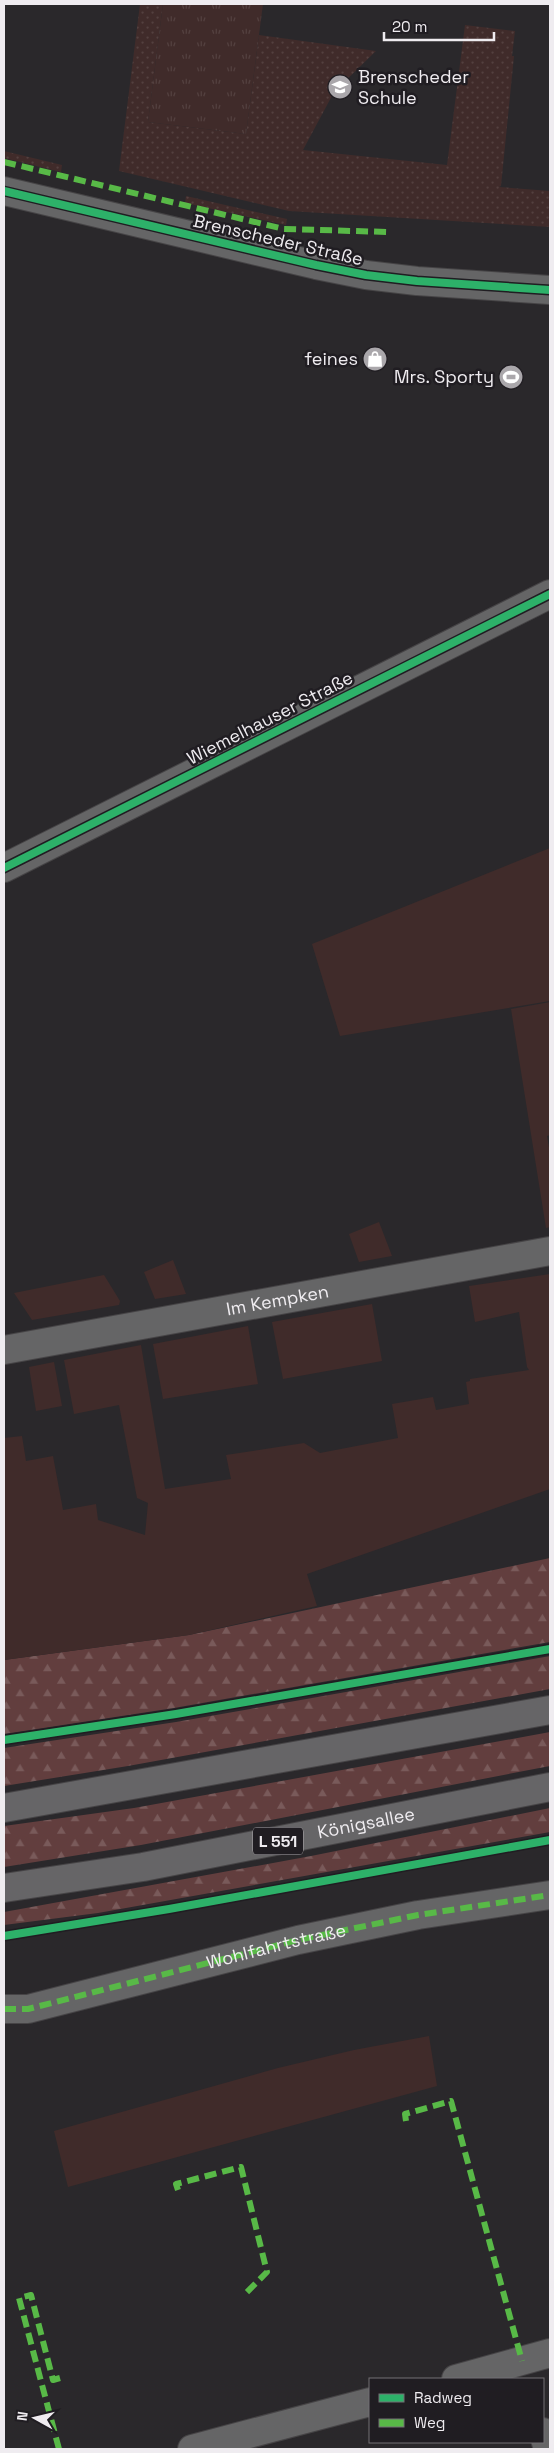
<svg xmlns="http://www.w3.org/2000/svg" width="554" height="2453" font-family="'Space Grotesk',sans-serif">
  <defs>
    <pattern id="grass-dots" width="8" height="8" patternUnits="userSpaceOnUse" patternTransform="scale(1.25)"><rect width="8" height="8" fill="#402b2a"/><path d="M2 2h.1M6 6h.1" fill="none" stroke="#53403f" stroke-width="1.8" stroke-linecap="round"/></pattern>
    <pattern id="forest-firs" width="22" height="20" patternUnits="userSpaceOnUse" patternTransform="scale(1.25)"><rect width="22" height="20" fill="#623e3e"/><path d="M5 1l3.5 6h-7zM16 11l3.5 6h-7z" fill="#795a5a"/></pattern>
    <pattern id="park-tufts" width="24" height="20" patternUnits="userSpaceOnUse" patternTransform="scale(1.25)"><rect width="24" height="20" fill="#402b2a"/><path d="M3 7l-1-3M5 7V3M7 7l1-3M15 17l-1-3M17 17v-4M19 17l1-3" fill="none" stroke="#53403f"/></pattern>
  </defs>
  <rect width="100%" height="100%" fill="#2a282b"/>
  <!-- grass -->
  <g fill="url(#grass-dots)">
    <path d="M140,4H163L148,122L246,134L259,35L376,51L334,92L303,150L447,165L465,25L515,31L512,56H514L501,186L499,187L550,191V227L289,211L119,171Z"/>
    <path d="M4,151L62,165L61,172L4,158Z"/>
    <path d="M186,196L287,219L286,225L185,203Z"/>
  </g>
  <!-- forest -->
  <g fill="url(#forest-firs)">
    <path d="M550,1558V1642L174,1708L4,1734V1660L189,1635Z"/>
    <path d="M550,1656V1689L128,1766L4,1786V1748L176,1722Z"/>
    <path d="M550,1732V1766L141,1845L4,1867V1826L134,1808Z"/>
    <path d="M550,1808V1832L98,1913L4,1925V1912L311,1856Z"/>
  </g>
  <!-- park -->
  <path fill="url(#park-tufts)" d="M163,4H263L246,134L148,122Z"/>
  <!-- garden -->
  <g fill="#402b2a">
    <path d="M550,848V1001L340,1036L312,944Z"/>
    <path d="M550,1002V1135L547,1136L550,1153V1227L546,1228L511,1009Z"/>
    <path d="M379,1222L392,1256L359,1262L349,1234Z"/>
    <path d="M173,1260L186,1294L155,1299L144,1272Z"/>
    <path d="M550,1274V1489L307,1574L317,1606L189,1635L4,1660V1438L22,1436L26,1461L53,1456L63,1510L96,1504L98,1520L145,1535L148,1503L137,1498L119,1405L74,1414L64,1360L141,1345L165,1489L231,1479L226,1455L304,1443L320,1453L398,1438L392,1404L433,1397L436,1410L469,1404L466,1382L470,1381V1379L529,1370L527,1367L519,1312L475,1322L469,1286Z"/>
    <path d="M104,1275L120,1301L119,1305L32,1320L14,1293Z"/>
    <path d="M372,1304L382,1361L283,1379L272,1322Z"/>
    <path d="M248,1326L258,1384L163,1399L153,1344Z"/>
    <path d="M54,1362L62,1406L36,1411L29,1367Z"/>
    <path d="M429,2036L437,2086L68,2187L54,2131L278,2068L354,2050Z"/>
  </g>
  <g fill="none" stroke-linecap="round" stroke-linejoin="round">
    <defs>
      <g id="minor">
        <path d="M4,191L316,265L366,275L417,281L550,290"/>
        <path d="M4,868L550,594"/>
        <path id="s1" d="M4,1350L550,1251"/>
        <path d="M4,2009H28L298,1940L418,1915L550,1895"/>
        <path d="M456,2379L550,2353"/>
        <path d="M543,2432L548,2449"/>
        <path d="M192,2449L370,2402"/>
      </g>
      <g id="major">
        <path d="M4,1808L550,1710"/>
        <path id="s2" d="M4,1888L143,1867L550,1787"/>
      </g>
    </defs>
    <!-- minor casing -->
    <use href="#minor" stroke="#464446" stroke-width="30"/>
    <!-- major casing -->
    <use href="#major" stroke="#464446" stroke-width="30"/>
    <!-- minor -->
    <use href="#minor" stroke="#656566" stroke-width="28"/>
    <!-- major -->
    <use href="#major" stroke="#666567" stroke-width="28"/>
    <!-- quiet -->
    <g stroke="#58b947" stroke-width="6" stroke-dasharray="12 6" stroke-linecap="butt">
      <path d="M4,162L284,229L389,232"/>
      <path id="s3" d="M4,2009H28L298,1940L418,1915L550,1895"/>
      <path d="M406,2121L405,2114L451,2101L522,2361"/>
      <path d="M178,2190L176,2184L241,2167L267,2272L246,2293"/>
      <path d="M59,2449L19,2298L31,2295L53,2380L60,2378"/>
    </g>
    <defs>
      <g id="cycleway">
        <path d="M4,191L316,265L366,275L417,281L550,290"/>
        <path d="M4,868L550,594"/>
        <path d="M4,1740L176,1714L550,1649"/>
        <path d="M4,1936L169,1909L550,1840"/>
      </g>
    </defs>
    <!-- cycleway casing -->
    <use href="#cycleway" stroke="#201d22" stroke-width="11"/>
    <!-- cycleway -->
    <use href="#cycleway" stroke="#2db169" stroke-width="8"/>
  </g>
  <!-- icons -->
  <defs>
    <symbol id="school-disc" viewBox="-11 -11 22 22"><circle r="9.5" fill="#aaa7ab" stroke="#201d22"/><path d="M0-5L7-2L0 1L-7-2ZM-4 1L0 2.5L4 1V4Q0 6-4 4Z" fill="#fff"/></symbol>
    <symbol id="shop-disc" viewBox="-11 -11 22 22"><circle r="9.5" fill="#aaa7ab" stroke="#201d22"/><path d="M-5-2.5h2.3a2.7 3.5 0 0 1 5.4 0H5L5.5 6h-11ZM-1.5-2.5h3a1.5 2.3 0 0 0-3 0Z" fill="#fff"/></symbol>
    <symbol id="stadium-disc" viewBox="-11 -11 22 22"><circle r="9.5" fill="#aaa7ab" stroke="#201d22"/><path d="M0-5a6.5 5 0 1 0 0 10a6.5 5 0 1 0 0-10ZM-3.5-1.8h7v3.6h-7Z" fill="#fff"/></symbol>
  </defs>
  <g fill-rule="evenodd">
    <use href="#school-disc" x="326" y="73" width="28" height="28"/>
    <use href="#shop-disc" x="361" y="345" width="28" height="28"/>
    <use href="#stadium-disc" x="497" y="363" width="28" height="28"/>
  </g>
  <g text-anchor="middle" stroke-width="5" stroke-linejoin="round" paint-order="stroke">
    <!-- shield labels -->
    <rect fill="#201d22" stroke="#b1aeb2" stroke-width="1" x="253" y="1827.5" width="50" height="27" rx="4"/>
    <g font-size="16" font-weight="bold" fill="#efecf0">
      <text x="278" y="1847">L 551</text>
    </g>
    <!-- poi labels -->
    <g font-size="18" fill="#efecf0" stroke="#201d22" text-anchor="end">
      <text x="358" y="83" text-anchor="start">Brenscheder<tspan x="358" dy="21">Schule</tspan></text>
      <text x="358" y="365">feines</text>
      <text x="494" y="383">Mrs. Sporty</text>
    </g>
    <!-- street labels -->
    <g font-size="18" fill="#efecf0" stroke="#201d22">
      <text transform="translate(278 240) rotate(13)" y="6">Brenscheder Straße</text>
      <text transform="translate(270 718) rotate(-27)" y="6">Wiemelhauser Straße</text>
      <text dy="6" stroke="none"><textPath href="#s1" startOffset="278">Im Kempken</textPath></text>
      <text dy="6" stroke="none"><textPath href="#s2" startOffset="368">Königsallee</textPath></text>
      <text dy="6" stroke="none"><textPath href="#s3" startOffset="280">Wohlfahrtstraße</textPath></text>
    </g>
  </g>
  <!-- border -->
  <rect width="554" height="2453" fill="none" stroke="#efecf0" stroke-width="10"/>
  <!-- legend -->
  <rect x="369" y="2378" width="175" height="65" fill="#201d22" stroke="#737074"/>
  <rect x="379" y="2394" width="25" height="8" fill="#2db169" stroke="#737074"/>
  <text x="414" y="2403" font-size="15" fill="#efecf0">Radweg</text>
  <rect x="379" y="2419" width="25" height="8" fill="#58b947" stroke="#737074"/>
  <text x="414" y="2428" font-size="15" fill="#efecf0">Weg</text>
  <!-- north arrow -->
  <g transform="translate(35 2418) rotate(278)" stroke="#201d22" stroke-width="4" paint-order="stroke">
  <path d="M0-4L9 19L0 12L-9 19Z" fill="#efecf0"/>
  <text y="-8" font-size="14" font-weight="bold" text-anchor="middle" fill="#efecf0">N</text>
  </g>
  <!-- scale -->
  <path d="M384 32v8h110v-8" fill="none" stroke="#efecf0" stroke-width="2.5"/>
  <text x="392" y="32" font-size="15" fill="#efecf0" stroke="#201d22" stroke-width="4" paint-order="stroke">20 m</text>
</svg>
